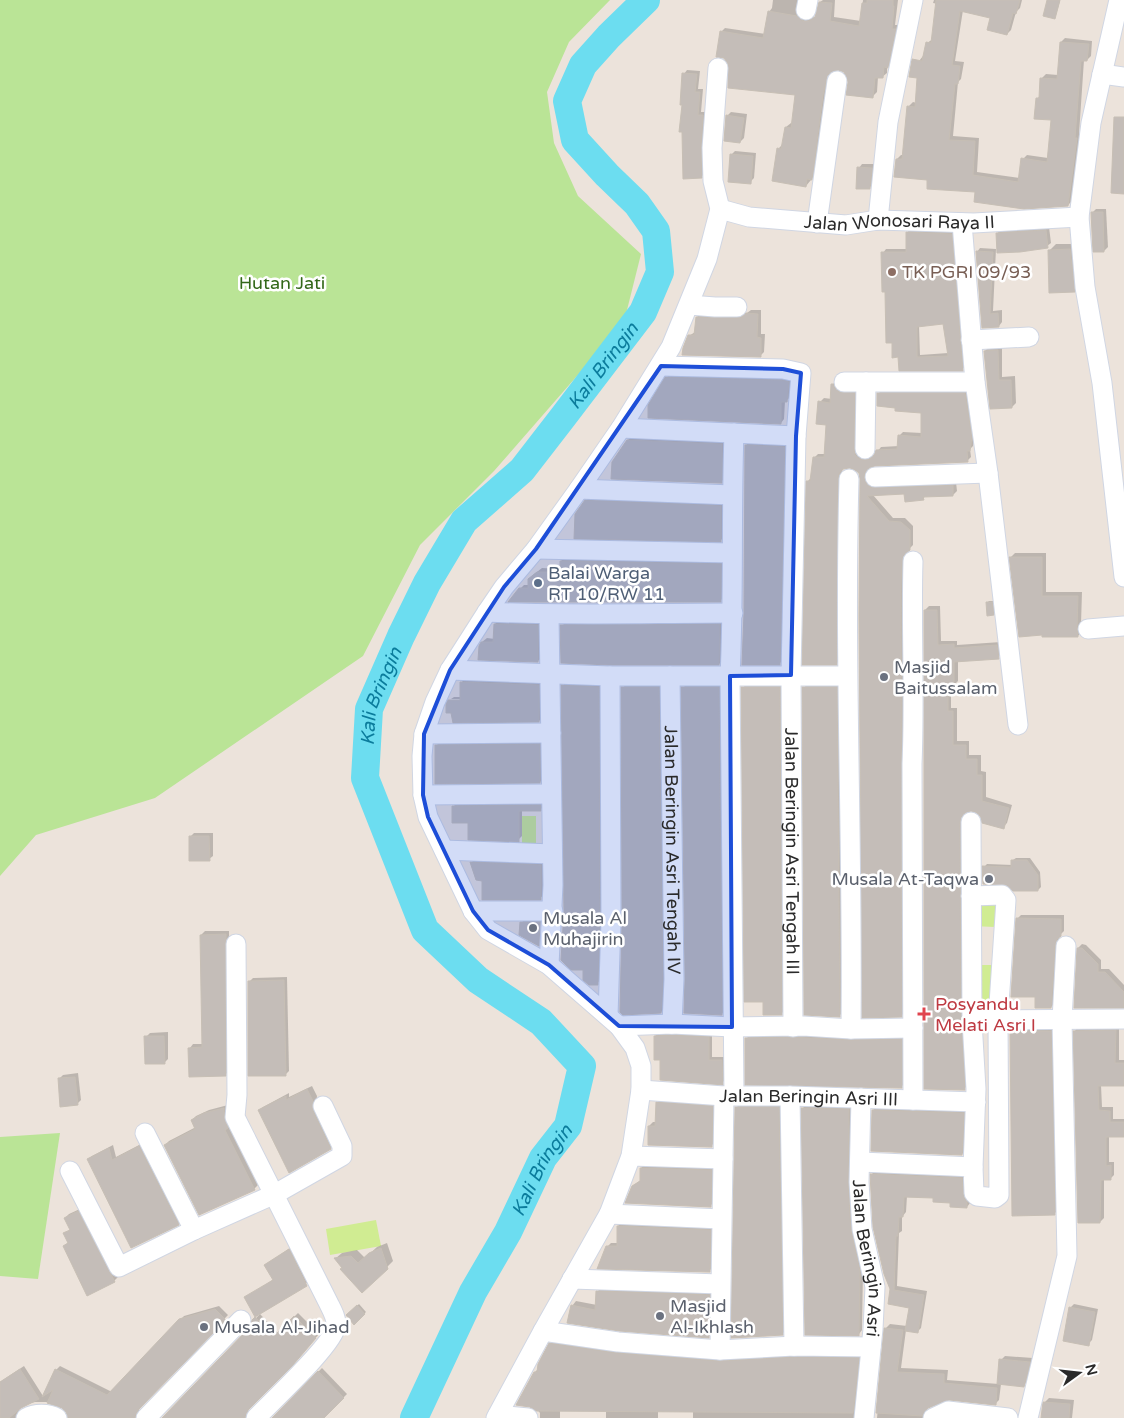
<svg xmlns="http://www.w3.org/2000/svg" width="1124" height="1418" font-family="'Varela Round',sans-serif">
  <rect width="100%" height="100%" fill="#ece3db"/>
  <!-- green -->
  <g fill="#bae496">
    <path d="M0,0H610L569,42L547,92L554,143L578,196L641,254L624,322L494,471L420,545L363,656L155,798L36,835L0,876Z"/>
    <path d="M60,1133L38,1279L0,1276V1137Z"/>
  </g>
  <!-- pitch -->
  <g fill="#d0ec92">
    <rect x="522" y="816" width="14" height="30"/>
    <path d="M973,899L996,901L995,927L972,926Z"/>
    <rect x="975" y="965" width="20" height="47"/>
    <path d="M376,1220L381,1246L330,1255L326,1229Z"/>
  </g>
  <!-- shadow -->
  <g fill="#0003" fill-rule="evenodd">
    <path d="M773,0H799L809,18L816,17L820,2L823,0H835L834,17L861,21L863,0H898L895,25H899L891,62L887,67V73L882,77H878L877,92L873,96L849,82L845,72L838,69L831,70L826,90L815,175L806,186L779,148L783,144L786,127L791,123L793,124L797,94L730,69L721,32L725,28L765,34L769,12L772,8Z"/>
    <path d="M934,0H1022L1020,8L1016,12L1011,30L1007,34L992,17L963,10L955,61L964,62L961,79L958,82L953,136L979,138L977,172L1020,178L1023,159L1027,155L1048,158L1052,119L1037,99L1040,96L1042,78L1046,74L1058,75L1061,42L1065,38L1092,41L1091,56L1087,60H1084L1079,134H1081L1072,201L1068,205L976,191L929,179L897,159L901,155H904L909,106L913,102L917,103L919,61L923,56L927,43L933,39L938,4L933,3Z"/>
    <path d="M1048,0L1060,1L1055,18Z"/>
    <path d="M687,70L700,71L698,89H703L701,112H706L705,173L701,177L683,104L684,74Z"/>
    <path d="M731,112L747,114L744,138L740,142L727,116Z"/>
    <path d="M735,151L756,153L754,178L750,182L731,155Z"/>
    <path d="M862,164H875L873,184L869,188L859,168Z"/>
    <path d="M1096,209H1106L1108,247L1104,251L1092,213Z"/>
    <path d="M1049,227L1051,243L1047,246L997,234L1000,230Z"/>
    <path d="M910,229L954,231L965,366L962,370L899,356L886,291L883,253L886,249H907V233ZM944,323L948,353L920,355L919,326Z"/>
    <path d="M1056,244H1076L1080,285L1074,291L1050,250Z"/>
    <path d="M980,248L996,249L993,311L1002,310V322L999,326L983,327L977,252Z"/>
    <path d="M751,310H761V334H765L764,352L760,356L689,336L695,332L697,317L701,313L742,315L747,313Z"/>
    <path d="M989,347H1002V377L1015,376L1016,403L1012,407L985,351Z"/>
    <path d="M671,374L792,378L791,397L785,401L784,419L781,423L666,378Z"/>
    <path d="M836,381L858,390L869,457L874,456L881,447L899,446V436L903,432L922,433L923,412L897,407L878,394L882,390H969L975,433L973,446L970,449L971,457L967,461L874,465L868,467L867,472L956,482L957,491L953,495H926L923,499L905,493L873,495L893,518H905L913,526V545L907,551L905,556V1012L901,1016L862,479L860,473L850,467L843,468L841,474L840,660L836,664L808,481L812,477L814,458L818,454H825L827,424L820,402L824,398L832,399V385Z"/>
    <path d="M632,436L726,440L725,478L721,482L628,440Z"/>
    <path d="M750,442L788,443L783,660L779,664L745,613L746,445Z"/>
    <path d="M590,497L725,502V536L721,540L586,501Z"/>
    <path d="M1015,553H1046V592H1082L1081,624L1082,631L1078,636H1043L1011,557Z"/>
    <path d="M565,557L724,561V597L720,601L520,589L524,585H529L533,575L542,568L561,569V561Z"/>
    <path d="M989,601H993L995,613L993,614L987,603Z"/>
    <path d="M929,606H940L941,641H957V645L1001,642L1002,653L998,657L958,660V681L954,685H951V708H957V741H969V755H981V771L986,772V797L1012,805L1007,823L1003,827L982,816L977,811L970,810L965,811L963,817L968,1085L964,1089L925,610Z"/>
    <path d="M499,620L541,621L542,657L538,661L482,642L487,638L495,639V624Z"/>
    <path d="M724,621L723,660L719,664L562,626L566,622Z"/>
    <path d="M465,678L542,681L543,717L539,721L466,701V699H451L454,697H461L462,682Z"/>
    <path d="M566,682L602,683L603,916L601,980L597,983L585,968L565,912L563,686Z"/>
    <path d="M626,684H662L666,974L665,1008L661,1012L624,921L623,688Z"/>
    <path d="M687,684H722L725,1010L722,1014L686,979L683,688Z"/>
    <path d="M746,684H783L785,1010L781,1014L743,688Z"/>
    <path d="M807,684H840L843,1012L839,1016L804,688Z"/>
    <path d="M543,741L544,778L540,782L436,746L440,742Z"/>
    <path d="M544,802V806L540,810H522V836L518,840L469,822L453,807L457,803Z"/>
    <path d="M194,833H213V856L209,859L190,837Z"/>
    <path d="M1016,858H1030L1040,872L1041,887L1038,890L984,867L987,864L1013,865V860Z"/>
    <path d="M475,859L545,861L544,895L540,898L471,863Z"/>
    <path d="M1021,915H1064V931L1060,935L1058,941L1055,1003L1051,1007L1037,996L1017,919Z"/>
    <path d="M523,921H541L538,945L522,923Z"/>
    <path d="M205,931H229V1071L225,1075L190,1048L193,1044H203L201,935Z"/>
    <path d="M1082,944L1086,945L1101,960V969H1109L1124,985V1007L1078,948Z"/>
    <path d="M287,977L289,1071L285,1075L249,982L253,978Z"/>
    <path d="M1054,1027L1058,1210L1054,1214L1011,1032L1015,1028Z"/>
    <path d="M1078,1027H1119V1060H1124V1085H1101L1102,1107H1113V1119H1124V1135H1109V1162H1114V1175L1110,1179H1104V1218L1100,1222L1075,1031Z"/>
    <path d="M168,1032V1059L164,1063L146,1037L150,1033Z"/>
    <path d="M659,1033L712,1034V1057H726V1079L722,1083L661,1059L655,1036Z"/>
    <path d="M750,1035L905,1036V1083L901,1087L746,1039Z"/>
    <path d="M78,1073L81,1100L77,1104L59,1079L63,1075Z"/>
    <path d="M312,1086L317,1096L316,1106L334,1145L330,1148L259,1110L263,1107L289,1093V1097Z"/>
    <path d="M661,1099L716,1103L715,1142L711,1146L649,1126L653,1122H657V1103Z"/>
    <path d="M740,1104H782L786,1330L782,1334L736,1108Z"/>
    <path d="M807,1104L853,1106L863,1267L862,1330L859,1334L803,1108Z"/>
    <path d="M228,1105L231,1123L229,1126L258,1185L254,1189L165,1145L169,1141L196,1127L192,1120L196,1116L209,1110Z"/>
    <path d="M877,1107L967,1109L966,1150L962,1154L873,1110Z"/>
    <path d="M143,1143L182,1220L178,1224L88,1159L92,1156L113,1145L116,1157Z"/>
    <path d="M645,1164L715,1166L714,1202L710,1206L633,1186L641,1180V1168Z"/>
    <path d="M876,1170L966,1174L971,1198L970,1203L967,1207L934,1197L907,1196L906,1212L902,1217V1231L899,1233L897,1286L927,1291L921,1328L917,1332L906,1330L901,1368L948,1370L947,1380L999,1384L1001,1360L1005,1356L1033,1358L1027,1382L1023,1386L1001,1384L999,1400L995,1404L949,1399L927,1407L926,1411V1418H877L886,1328L890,1324L907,1326L910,1307L891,1289L872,1174Z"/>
    <path d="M82,1208L118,1277L114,1281L64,1246L68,1243L65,1234L71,1229L65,1218L69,1214Z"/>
    <path d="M622,1222L714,1226L713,1267L709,1271L607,1247L611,1243H618V1226Z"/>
    <path d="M387,1243L393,1261L363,1291L336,1258L342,1253L357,1250L365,1258L377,1247Z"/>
    <path d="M293,1246L310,1281L255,1315L245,1298L274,1279L265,1265Z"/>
    <path d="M602,1287L713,1291V1332L708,1337L572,1306L576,1301L597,1305V1292Z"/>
    <path d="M359,1304L366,1312L354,1323L348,1315Z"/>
    <path d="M1074,1304L1098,1309L1092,1340L1088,1344L1070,1308Z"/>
    <path d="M219,1306L228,1315L141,1405L139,1410V1418H69L67,1411L59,1405L48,1402H35L24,1405L19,1408V1418H0V1382L24,1366L43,1396L56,1370L60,1366L112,1392L184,1316Z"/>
    <path d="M298,1313L319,1334L296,1360L252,1405L248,1411L249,1418H163L250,1328L253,1321L260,1314L278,1333Z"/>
    <path d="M555,1340L799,1354H862L858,1418H693V1411H658V1418H606V1410H560V1418H540V1413L536,1408L535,1372L538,1369L550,1344Z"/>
    <path d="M322,1368L347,1394L323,1418H273Z"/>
    <path d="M1049,1398L1074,1400L1072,1418H1043L1045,1402Z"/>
  </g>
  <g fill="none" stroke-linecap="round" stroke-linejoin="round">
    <!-- river -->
    <path stroke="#6cddf0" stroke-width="28" id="s1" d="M414,1418L473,1292L508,1232L543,1158L568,1126L582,1066L541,1022L478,980L425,930L365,778L369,709L401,636L427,583L464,521L522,470L563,417L643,312L660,272L656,231L637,204L607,175L575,140L567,101L583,65L609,36L646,0"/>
  </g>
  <!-- building -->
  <g fill="#c4bdb8" stroke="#c7bfb5" fill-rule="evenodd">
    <path d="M867,0H893V6H894L892,29H896L888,68L884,67L883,78H875L873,98L846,95L848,82L844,72L838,70L828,74L823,95L812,180L807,179L806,187L772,181L777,148L781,149L785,127L791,128L795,95L728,88V64L724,58L716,57L720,31L763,38L768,11L797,16L803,21H809L815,17L819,2L832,3L830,21L859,26L862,3H867Z"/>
    <path d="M936,0H1020L1016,14L1013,13L1007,35L987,30L990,18L960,11L952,65L960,66L958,84H955L949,140L975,141L973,175L1018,182L1021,158L1047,162L1051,120L1034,119L1036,98H1039L1040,78L1057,79L1060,42L1089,44L1087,61H1081L1075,138H1077L1068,206L1024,209L974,202L975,192L927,189V180L894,177L896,159H902L907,106L915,107L917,78L909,77L912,59L922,61L926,42L931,43Z"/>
    <path d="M1047,0H1060L1055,19L1043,16Z"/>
    <path d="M682,73L697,74L695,92H700L698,115H703L701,148L702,178L683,179L682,132H679L682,105H680Z"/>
    <path d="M726,115L744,118L740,143L724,141Z"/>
    <path d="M1114,117H1124V194L1111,193Z"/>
    <path d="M730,154L753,156L751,184L728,182Z"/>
    <path d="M857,167L872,168L870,189H856Z"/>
    <path d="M1091,212H1103L1104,252H1093Z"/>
    <path d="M1046,230L1048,248L1020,252L997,253L996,233Z"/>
    <path d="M906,232L952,234L963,371H899L898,357L892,358V343H886L885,292H882L881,252H906ZM943,324L948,356L917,357V327Z"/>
    <path d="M1070,249L1075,292L1049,293L1048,250Z"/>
    <path d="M976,251L993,252L990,314L998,313L999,327L982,328Z"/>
    <path d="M746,313L758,314L757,337L761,338V357L682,355L683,348L688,335H694L696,317L737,318L742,317Z"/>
    <path d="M998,350L999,380H1011L1012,408L990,409L984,351Z"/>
    <path d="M665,377L782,380L789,382L787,402H781V424L648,418V405Z"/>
    <path d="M831,384H833L839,392L855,393L854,449L855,455L860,459L864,460L870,459L874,455L876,450L897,449L898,435L921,437V413L895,411V408L877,406V393H965L972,437L970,451H967L968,462L875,466L869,468L865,472L864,477L866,483L870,487L875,488L953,485V496L923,497L924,500L905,502L904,494L867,496L889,521L901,522L910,530V550L904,555L902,560L901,586L902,1017L862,1018L859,616L860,479L859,473L855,470L850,468L843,469L839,474L838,479L837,665H802L806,481H810L813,457H824L826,425L816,424L818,401L830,403Z"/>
    <path d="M627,440L722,444V483L611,479L612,462Z"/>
    <path d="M745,445L785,447L780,665H742L744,613Z"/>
    <path d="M585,500L721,506V542L574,539L575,514Z"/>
    <path d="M1009,557H1042V596H1078L1077,629L1078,637H1042V635L1019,637Z"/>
    <path d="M560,561L721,564V602H508L519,588H528V579L537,572H560Z"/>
    <path d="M986,602H992L994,615L987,616Z"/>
    <path d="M924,610H937L938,645L954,644V648L997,645L999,659L954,662V686H948V711H953V745H966V759H977V775H982V801L1009,808L1004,829L982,823L980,816L977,813L971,811L965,813L962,816L960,822L961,1021L965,1090L924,1089Z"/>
    <path d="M494,624L538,625V662L478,660L479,646L481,642H493Z"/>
    <path d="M720,624L719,665H610L561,663L560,625Z"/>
    <path d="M460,682L539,685V722L453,723L451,713H446V704L448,700H460Z"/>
    <path d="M561,685L599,687L600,921L598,985H589L583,980V970H571L561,960L564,911Z"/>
    <path d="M621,687H659L663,979L661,1013L623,1015L620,1012L622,921Z"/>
    <path d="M681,687H719L722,1015L684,1013L685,979Z"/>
    <path d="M741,687H780L782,1015H763V1002H744Z"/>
    <path d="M802,687H837L840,1017L804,1015Z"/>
    <path d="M540,744V783L435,784V745Z"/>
    <path d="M541,805V811H519V842L468,840V823H452V806Z"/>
    <path d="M189,836H209L210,861H189Z"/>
    <path d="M1011,860H1027L1038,875V891H1013L1006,885L983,884L982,866L1011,867Z"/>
    <path d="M470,862L541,865V900H482V881L476,880Z"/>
    <path d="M1016,918L1061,919V936L1057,939L1055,945L1051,1008H1035V997H1011Z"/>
    <path d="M520,922H540L539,946L519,935Z"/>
    <path d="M226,934V1076L189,1077L188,1048L202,1047L200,935Z"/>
    <path d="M1077,948H1082L1098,964V972H1105L1124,992V1008H1074Z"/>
    <path d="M284,980L286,1076H248V981Z"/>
    <path d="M1116,1030L1115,1063H1124V1086H1098L1099,1110L1110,1111V1122H1124V1137H1106V1166L1111,1165V1180H1101L1100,1223H1078L1073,1031Z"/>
    <path d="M1010,1031H1051L1055,1215L1012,1216Z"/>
    <path d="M672,1035L709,1037V1060H722L723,1085L660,1080V1060H654V1036Z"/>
    <path d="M144,1036H164L165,1064H145Z"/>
    <path d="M790,1037L851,1040L902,1039V1088L745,1085V1038Z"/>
    <path d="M75,1077L78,1105L60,1107L58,1078Z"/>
    <path d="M307,1089L313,1101V1111L331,1149L289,1173L258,1110L286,1096V1100Z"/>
    <path d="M656,1102L713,1106L712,1147L648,1145V1126H655Z"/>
    <path d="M735,1107H779L783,1335L731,1338Z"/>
    <path d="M224,1108V1116L228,1128L225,1130L255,1190L199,1215L164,1145L195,1129L191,1120L204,1113Z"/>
    <path d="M801,1108L849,1109L848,1183L851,1230L860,1272L859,1336L805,1335Z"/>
    <path d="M872,1110L964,1113L962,1155L871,1151Z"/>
    <path d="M139,1146L179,1225L131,1248L87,1159L109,1148L112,1160Z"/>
    <path d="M640,1168L712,1170L711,1207L625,1203L632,1186L640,1181Z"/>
    <path d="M870,1174L962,1178L963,1193L967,1202V1208L950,1207V1203L933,1202V1198L904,1197L903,1217H899L898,1236H896L894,1290L924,1295L918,1333L905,1331L909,1308L888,1304L890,1289L884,1274L873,1227Z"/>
    <path d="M78,1211L115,1282L87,1296L63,1246L68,1243L63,1233L70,1230L64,1218Z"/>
    <path d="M617,1226L711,1230L710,1272L597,1269L606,1246H617Z"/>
    <path d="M381,1248L388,1269L362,1293L340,1269L342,1268L334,1258L351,1256L358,1263L369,1253Z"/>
    <path d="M289,1249L307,1286L255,1317L244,1297L273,1280L264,1265Z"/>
    <path d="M596,1291L710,1295L709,1338L619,1331L567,1323L571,1305L595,1310Z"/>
    <path d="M357,1305L365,1314L354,1325L346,1315Z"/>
    <path d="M1069,1307L1095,1312L1089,1346L1063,1341Z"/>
    <path d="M215,1309L226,1320L138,1410L135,1418H68L66,1412L62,1408L47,1403L53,1390L42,1397L55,1369L107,1395L179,1319Z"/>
    <path d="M294,1316L316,1338L293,1365L248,1410L245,1418H162L249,1328L252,1320L255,1317L274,1336Z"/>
    <path d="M884,1328L903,1330L897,1372L944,1374V1383L997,1388L996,1405L949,1400L928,1408L922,1416L876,1413Z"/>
    <path d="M549,1343L617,1353L719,1361L794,1357L859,1358L853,1413L536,1411L530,1407L516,1405L534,1372H537L538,1364Z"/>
    <path d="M999,1359L1030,1362L1024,1387L997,1384Z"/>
    <path d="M20,1369L39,1399L21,1408L9,1418H0V1382Z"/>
    <path d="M318,1371L344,1398L324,1418H272Z"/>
    <path d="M1043,1402L1070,1404L1069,1418H1041Z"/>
  </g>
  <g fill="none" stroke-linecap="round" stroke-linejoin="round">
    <defs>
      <g id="minor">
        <path d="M1119,0L1091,123L1079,217L1085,287L1102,383L1124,577"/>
        <path d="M806,10L808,0"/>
        <path d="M1102,74L1124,77"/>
        <path id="s2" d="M720,209L749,217L846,225L878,220L974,223L1079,217"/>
        <path d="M878,220L888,122L913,0"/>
        <path d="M817,223L837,81"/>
        <path d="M962,223L975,382L988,473L1018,725"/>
        <path d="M689,305L715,307H737"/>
        <path d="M971,340L1029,337"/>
        <path id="s3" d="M661,366L783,369L801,373L796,436L791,675L793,1027"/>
        <path d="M844,382H975"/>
        <path d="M621,428L796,436"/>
        <path d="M865,449L866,382"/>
        <path d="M875,477L988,473"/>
        <path d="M849,479C844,662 853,845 851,1029"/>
        <path d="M579,489L732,495"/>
        <path d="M536,549L731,553"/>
        <path d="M487,612C569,616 651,613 733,613"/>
        <path d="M549,615L553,885L549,965"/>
        <path d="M1088,629L1124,626"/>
        <path d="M450,670L610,676H847"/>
        <path id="s4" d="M670,676L674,979L672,1024"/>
        <path d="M424,734L551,733"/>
        <path d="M423,795L551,794"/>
        <path d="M971,822L972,1021L976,1089L973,1167"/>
        <path d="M444,850L552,854"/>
        <path d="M473,911H553"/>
        <path d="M236,944L237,1095L235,1117L329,1304C332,1310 337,1319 336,1326C334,1344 271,1402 256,1418"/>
        <path d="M608,1016L611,921L610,676"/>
        <path d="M985,1020L1124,1019"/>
        <path d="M619,1026L672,1024L732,1027L803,1026L851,1029L913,1028"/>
        <path id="s5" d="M641,1090L724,1096H790L976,1102"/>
        <path d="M734,1095L730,676C734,595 731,514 734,433"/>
        <path d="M790,1096L794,1346"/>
        <path id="s6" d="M861,1098L859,1182L862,1229L875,1287L873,1329L864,1418"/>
        <path d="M913,1100L912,764C915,696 911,629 913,561"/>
        <path d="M145,1133L194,1230"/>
        <path d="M631,1156L723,1159"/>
        <path d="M861,1162L973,1167L974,1193L977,1196L995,1198L999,1195L998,1019L1006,900L1002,895L971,896"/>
        <path d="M70,1171L119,1267L194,1230L275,1194L342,1156V1146L323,1106"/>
        <path d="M609,1214L721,1219"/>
        <path d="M572,1279L720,1284"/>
        <path d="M543,1331L618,1342L720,1350L794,1346L871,1347"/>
        <path d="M720,1350L724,1096"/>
        <path d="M498,1415L528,1418"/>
        <path d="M26,1418C35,1413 48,1413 57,1418"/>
        <path d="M146,1418L241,1320"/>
        <path d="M496,1418L543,1331L609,1214L631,1156L641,1090V1066L635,1048L619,1026L549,965L488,930L473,911L428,817L423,795L422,756L424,734L435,702L450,670L487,612L504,587L536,549L579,489L621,428L671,347L707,259L720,209L713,181L712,148L718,68"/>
        <path d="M933,1418L948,1411L1008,1418"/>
        <path d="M1028,1418L1067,1256L1062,1020L1066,946"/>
      </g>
    </defs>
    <!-- minor casing -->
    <use href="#minor" stroke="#d0d6e3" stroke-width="21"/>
    <!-- minor -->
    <use href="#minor" stroke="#fff" stroke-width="19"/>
  </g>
  <!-- marked area -->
  <path fill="#1d4ed8" fill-opacity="0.2" stroke="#1d4ed8" stroke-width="4" stroke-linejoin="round" d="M661,366L783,369L801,373L796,436L791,675L730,676L732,1027L619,1026L549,965L488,930L473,911L428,817L423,795L424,734L450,670L504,587L536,549Z"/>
  <!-- markers -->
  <circle fill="#8d6e63" stroke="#fff" stroke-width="2" cx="892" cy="272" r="5"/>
  <circle fill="#5c6f8a" stroke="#fff" stroke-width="2" cx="538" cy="583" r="5"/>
  <g fill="#6b7280" stroke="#fff" stroke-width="2">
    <circle cx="884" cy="677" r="5"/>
    <circle cx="989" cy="879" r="5"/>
    <circle cx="533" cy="928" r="5"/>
    <circle cx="660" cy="1316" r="5"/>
    <circle cx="204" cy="1327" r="5"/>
  </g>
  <path fill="#e0444e" stroke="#fff" stroke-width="2" d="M921.5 1006.5h5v5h5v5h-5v5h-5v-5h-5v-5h5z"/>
  <g text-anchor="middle" stroke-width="5" stroke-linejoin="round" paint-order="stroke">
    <!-- street labels -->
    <g font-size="18" fill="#2a2a2a" stroke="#fff">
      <text dy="6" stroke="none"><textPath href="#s2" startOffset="181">Jalan Wonosari Raya II</textPath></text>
      <text dy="6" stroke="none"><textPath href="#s4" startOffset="174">Jalan Beringin Asri Tengah IV</textPath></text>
      <text dy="6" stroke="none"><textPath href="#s3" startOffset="619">Jalan Beringin Asri Tengah III</textPath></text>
      <text dy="6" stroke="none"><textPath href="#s5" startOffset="168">Jalan Beringin Asri III</textPath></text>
      <text dy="6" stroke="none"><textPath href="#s6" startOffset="161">Jalan Beringin Asri</textPath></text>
    </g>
    <!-- education labels -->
    <g font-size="18" fill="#785e54" stroke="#fff" text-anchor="start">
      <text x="902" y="278">TK PGRI 09/93</text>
    </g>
    <!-- park labels -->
    <g font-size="18" fill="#336819" stroke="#fff">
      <text x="282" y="289">Hutan Jati</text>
    </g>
    <!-- service labels -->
    <g font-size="18" fill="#4e5e75" stroke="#fff" text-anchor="start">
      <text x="548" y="579">Balai Warga<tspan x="548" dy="21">RT 10/RW 11</tspan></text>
    </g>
    <!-- worship labels -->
    <g font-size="18" fill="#5b616d" stroke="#fff" text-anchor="start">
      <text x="894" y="673">Masjid<tspan x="894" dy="21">Baitussalam</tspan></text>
      <text x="979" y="885" text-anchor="end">Musala At-Taqwa</text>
      <text x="543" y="924">Musala Al<tspan x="543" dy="21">Muhajirin</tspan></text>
      <text x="670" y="1312">Masjid<tspan x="670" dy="21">Al-Ikhlash</tspan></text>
      <text x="214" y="1333">Musala Al-Jihad</text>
    </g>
    <!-- health labels -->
    <g font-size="18" fill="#be3a42" stroke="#fff" text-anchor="start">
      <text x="935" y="1010">Posyandu<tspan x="935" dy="21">Melati Asri I</tspan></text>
    </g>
    <!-- water labels -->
    <g font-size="19" font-style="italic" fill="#0b7c9c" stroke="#fff">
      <text dy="7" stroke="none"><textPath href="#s1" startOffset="1254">Kali Bringin</textPath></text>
      <text dy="7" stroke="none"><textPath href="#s1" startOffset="849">Kali Bringin</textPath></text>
      <text dy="7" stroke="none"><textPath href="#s1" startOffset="279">Kali Bringin</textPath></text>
    </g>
  </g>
  <!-- north arrow -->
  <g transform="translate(1079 1373) rotate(75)" stroke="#ffffff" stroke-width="4" paint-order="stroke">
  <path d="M0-4L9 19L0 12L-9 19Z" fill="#2a2a2a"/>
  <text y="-8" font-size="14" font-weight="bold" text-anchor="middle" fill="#2a2a2a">N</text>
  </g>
</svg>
